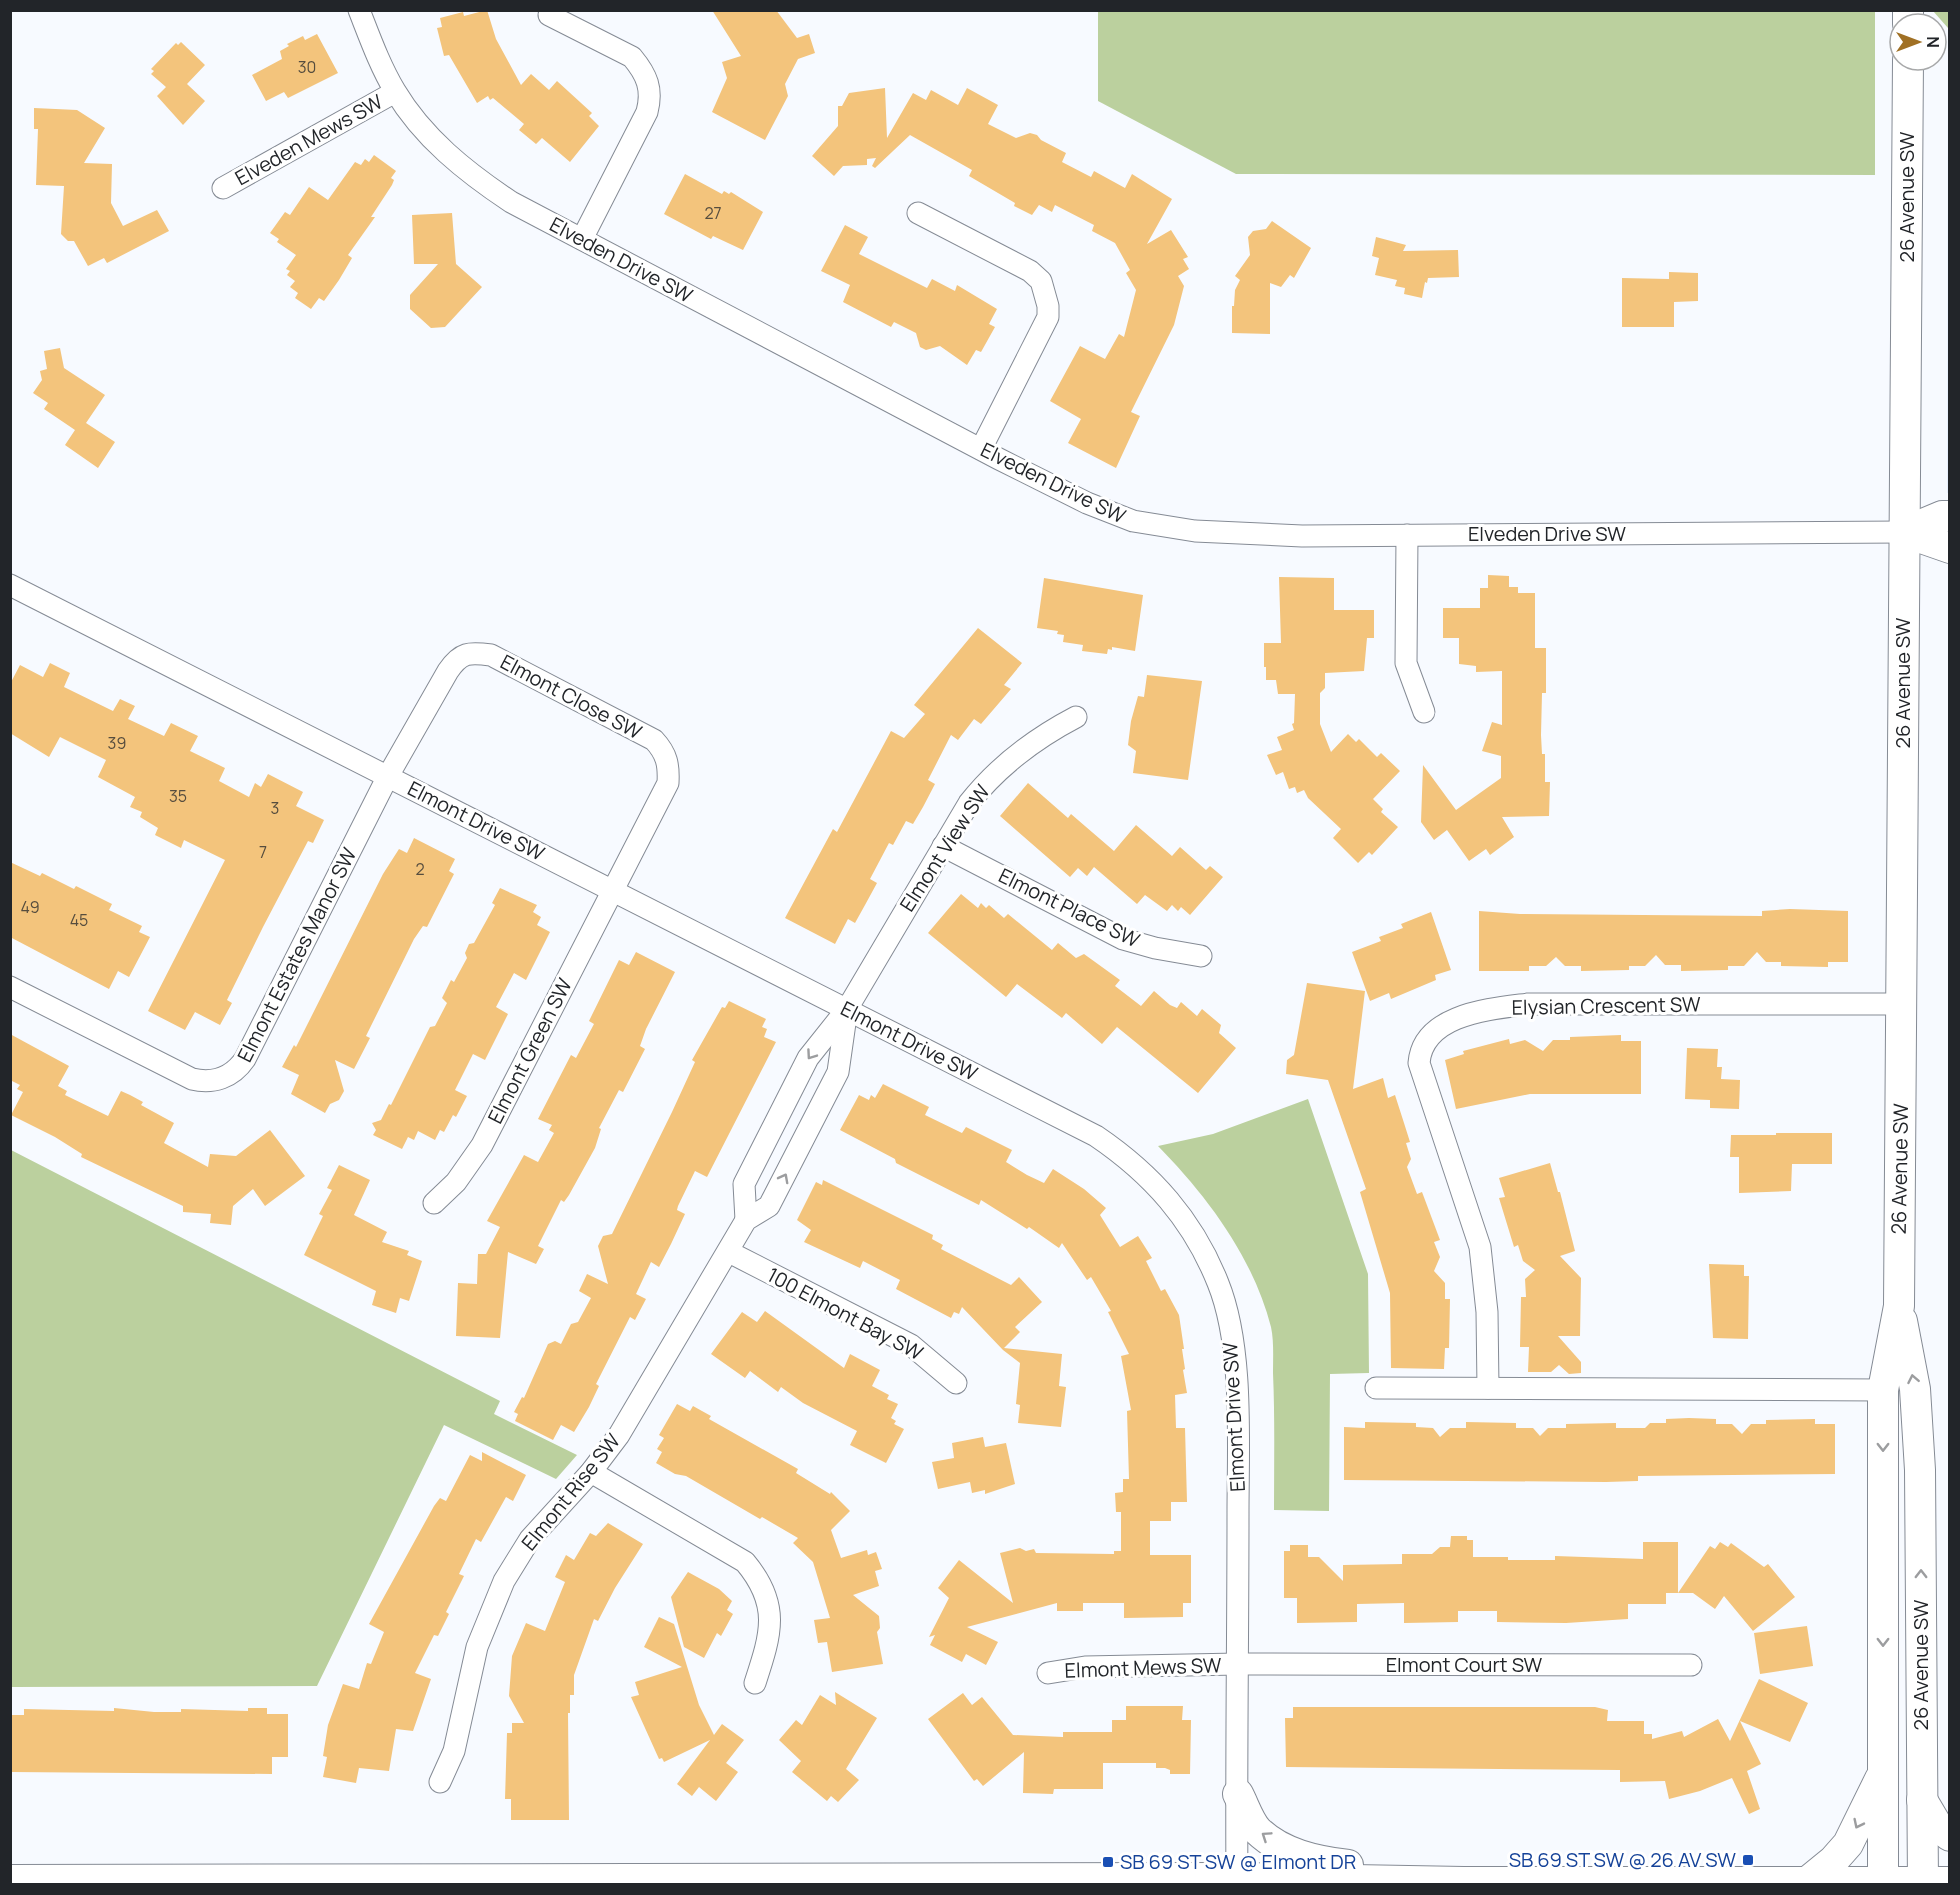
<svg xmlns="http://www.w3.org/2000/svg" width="1960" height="1895" font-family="Manrope,sans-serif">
  <rect width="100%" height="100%" fill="#f7faff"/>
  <!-- built -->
  <path fill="#e6effd" d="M1948,28H1949L1950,493H1947Z"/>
  <!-- green -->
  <g fill="#bbd09e">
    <path d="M1098,11H1875V175L1236,174L1098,101Z"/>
    <path d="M1933,11H1949V28H1948Z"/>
    <path d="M1308,1099L1368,1274L1369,1373L1330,1374L1329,1511L1274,1510C1274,1464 1275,1419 1273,1373C1273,1358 1274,1341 1271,1327C1253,1257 1207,1196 1158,1146L1213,1134Z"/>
    <path d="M11,1150L500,1401L494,1414L577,1455L556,1479L444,1425L317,1686L11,1687Z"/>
  </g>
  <!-- building -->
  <g fill="#f3c47c">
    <path d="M487,10L496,39L521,85L531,74L549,90L557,81L592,113L589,116L599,126L570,162L542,138L536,144L519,130L524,124L493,98L490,100L488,96L477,103L449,55L444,56L437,28L442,27L440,18L463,12L464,16Z"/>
    <path d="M712,10H776L797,38L809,34L815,53L798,59L785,84L788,96L765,140L712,112L727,78L722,62L741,56Z"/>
    <path d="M317,34L338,73L288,98L284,92L266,101L252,75L282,59L280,51L289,46L287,44L303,36L305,40Z"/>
    <path d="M181,42L205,65L187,84L205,101L183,125L157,96L166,87L151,74L154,71L151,69L176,43L178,45Z"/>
    <path d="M885,88L887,138L913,93L926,100L931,90L958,105L967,88L998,105L988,124L1016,138L1030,133L1037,135L1041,140L1066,153L1062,162L1091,177L1094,171L1125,188L1132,174L1172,199L1147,244L1171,230L1188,257L1183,259L1189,269L1178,276L1184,286L1174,325L1131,412L1140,416L1116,468L1068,443L1081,419L1050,401L1080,346L1105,359L1119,334L1124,337L1136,290L1126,273L1130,270L1115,243L1092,231L1094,225L1055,205L1052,212L1039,205L1032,215L1014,206L1015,203L969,176L972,170L910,135L875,168L872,166L876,158L867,159V165L843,166L834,176L812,156L838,126V106H842L849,93Z"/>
    <path d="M34,108L77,110L105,128L84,163L112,164L111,203L123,226L157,210L169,231L107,263L104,258L88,266L74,241H68L61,234L64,186L36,185L38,129H34Z"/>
    <path d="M374,155L396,171L391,178L394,180L392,185L371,217H375L348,255L352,258L339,280L324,301L319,298L311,309L295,298L298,293L290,287L295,281L287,275L290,271L286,269L296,255L277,242L279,239L270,233L285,212L290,215L309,187L328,200L355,162L361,165L365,159L369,162Z"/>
    <path d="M685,174L722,194L724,191L729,194L731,192L763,212L743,250L713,236L711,239L664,214Z"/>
    <path d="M452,213L456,264L482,287L445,327L431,328L410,309V295L438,264H414L412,215Z"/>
    <path d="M1272,221L1311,248L1294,278L1290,275L1281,287L1270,283V334L1232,333V306H1234L1235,290L1240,280L1235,276L1250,255L1248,237L1253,231L1266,229Z"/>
    <path d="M845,225L868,237L859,254L927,288L932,279L955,291L957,285L997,309L989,324L995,327L981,352L976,350L967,365L940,346L926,350L920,347L916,333L894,322L891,327L843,302L850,285L821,271Z"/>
    <path d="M1376,237L1406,245L1403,251L1458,250L1459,277L1428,278L1427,283L1425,282L1422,298L1404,294L1405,288L1395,286L1397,280L1375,275L1379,258L1372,256Z"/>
    <path d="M1669,272L1698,273V301L1674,302V327H1622V278L1669,279Z"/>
    <path d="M60,348L64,368L105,395L86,423L115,442L98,468L65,445L75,430L44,409L48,403L33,393L42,380L40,371L47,369L44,351Z"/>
    <path d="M1488,575L1509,576V587H1518V593H1535V648H1546V693H1542L1541,735L1542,754H1545V782H1550L1549,816L1502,817L1514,837L1490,855L1486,849L1469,861L1447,830L1434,840L1421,822L1423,765L1456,810L1501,778V756L1482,751L1492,722L1502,725V671L1476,672V666L1459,664V638H1443V608H1480V588H1488Z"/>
    <path d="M1279,577L1334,578V610H1374V638H1367L1364,671L1325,673V688L1320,693V724L1331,752L1348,734L1356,742L1359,739L1377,757L1381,753L1400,771L1373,799L1383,809L1381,812L1398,827L1372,855L1369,852L1358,863L1333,838L1341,829L1308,798L1304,790L1297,793L1295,787L1289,789L1283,772L1276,775L1267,755L1282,750L1277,737L1294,730L1292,724L1294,723L1295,694H1278L1276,680H1266V667H1264V643H1281Z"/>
    <path d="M1044,578L1143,595L1135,651L1112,647V650L1108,649L1107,654L1082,651L1083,645L1063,642L1064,635L1057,634L1058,631L1037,628Z"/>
    <path d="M978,628L1022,663L1004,685L1011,689L981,724L974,719L958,740L951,735L928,780L935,784L923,807L913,824L906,821L893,845L889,843L870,879L877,883L865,905L855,923L848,919L835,944L785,918L833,829L837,832L891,731L904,738L925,714L914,705Z"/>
    <path d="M50,663L70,673L64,687L113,711L120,699L135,706L128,719L164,736L171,723L198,736L190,751L225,768L219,781L249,797L255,783L261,787L268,774L303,792L296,806L324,820L313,843L308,841L263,927L227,1000L232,1003L220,1025L195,1012L185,1030L148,1011L225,860L184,840L181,848L155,835L158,828L140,817L142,812L130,807L135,797L98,777L106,760L60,737L49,757L10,733V684L20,665L43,677Z"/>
    <path d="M1147,675L1202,681L1188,780L1133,773L1136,751L1128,745L1131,721L1138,696L1144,697Z"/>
    <path d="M1028,783L1068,818L1071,814L1114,851L1136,825L1172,856L1180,847L1206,870L1210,866L1223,877L1190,915L1181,907L1178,911L1172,905L1167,911L1145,895L1137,904L1094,867L1087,876L1078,868L1070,877L1000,816Z"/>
    <path d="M414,838L455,859L449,871L454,874L427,927L423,926L414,939L366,1036L370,1038L354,1069L335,1060L344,1091L339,1100L330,1104L325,1113L291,1094L299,1075L282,1067L294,1045L296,1047L383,874L399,849L407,853Z"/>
    <path d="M10,862L40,876L42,873L74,889L76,886L112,904L109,910L142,926L139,932L150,937L129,977L118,971L109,989L10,937Z"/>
    <path d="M500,888L537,905L533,912L541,917L537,925L550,932L526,980L514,973L496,1007L508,1014L485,1060L473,1054L455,1090L467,1096L456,1117L453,1115L444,1132L440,1130L435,1140L418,1131L414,1140L408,1137L402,1149L373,1135L376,1130L372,1123L381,1120L389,1104L391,1105L430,1027L435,1026L447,1003L442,998L451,980L454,982L467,958L465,953L469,944L474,943L495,905L492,903Z"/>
    <path d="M961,894L978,908L981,903L986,908L989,905L1004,918L1008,914L1052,950L1058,943L1076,958L1084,954L1120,980L1115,986L1141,1006L1154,991L1170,1005L1177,1008L1181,1002L1197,1016L1202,1009L1221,1025L1219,1033L1236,1048L1198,1093L1117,1027L1102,1044L1066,1013L1062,1018L1017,984L1006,997L928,933Z"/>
    <path d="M1790,909L1848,911V962H1828V967L1781,966V962H1766L1757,952L1744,966H1728V970L1681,971V965H1665L1656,955L1645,966H1629V970L1581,971V966H1565L1556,957L1546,966H1529V971H1479V911L1520,914L1762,916V911Z"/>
    <path d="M1431,912L1451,970L1435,975L1436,980L1391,999L1389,993L1370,1001L1352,952L1381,941L1379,937L1403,928L1401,924Z"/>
    <path d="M636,952L675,972L646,1029L640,1046L645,1049L623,1092L619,1090L599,1128L601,1129L595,1148L569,1195L564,1202L561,1200L538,1246L544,1249L536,1264L508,1252L500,1338L456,1336L458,1283L477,1284L478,1254H486L500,1227L487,1221L524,1155L538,1162L554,1133L549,1130L552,1125L538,1119L571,1055L576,1058L594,1024L589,1021L619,960L629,965Z"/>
    <path d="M1307,983L1365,991L1353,1089L1383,1078L1388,1098L1395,1095L1404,1123L1410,1142L1406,1143L1411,1159L1407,1167L1417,1194L1422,1192L1440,1240L1434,1242L1440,1257L1434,1271L1445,1283V1299H1450L1449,1348H1445L1444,1369L1391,1368L1390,1293L1360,1192L1366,1189L1328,1080L1286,1074L1287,1060L1294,1055Z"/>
    <path d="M729,1001L766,1019L762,1027L767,1029L764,1037L776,1042L707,1177L695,1171L678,1206L677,1210L685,1214L671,1244L659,1267L651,1262L636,1294L646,1299L635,1320L630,1317L596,1384L599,1386L589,1407L574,1432L561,1425L553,1440L515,1421L518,1414L514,1412L522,1397L524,1398L548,1344L555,1341L561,1344L571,1324L578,1322L591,1298L579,1291L587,1274L608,1284L598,1246L603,1236L612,1234L672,1112L695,1062L692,1060L722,1007L725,1008Z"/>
    <path d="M10,1034L69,1066L58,1086L67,1091L65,1095L108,1116L121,1091L130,1095L143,1102L141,1105L174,1123L164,1143L208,1167L210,1154L236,1156L270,1130L305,1176L265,1206L253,1189L233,1206L231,1225L210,1223L211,1214L183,1212V1206L81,1157L82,1154L55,1137L11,1115L23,1092L17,1089L20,1085L10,1080Z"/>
    <path d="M1621,1035V1041H1641V1094H1530L1456,1109L1445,1060L1464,1054L1463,1051L1509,1039L1510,1044L1525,1040L1543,1051L1553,1040H1570V1037Z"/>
    <path d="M1687,1048L1718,1049L1717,1067H1722L1721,1079L1740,1080L1739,1109L1710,1108V1100L1685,1099Z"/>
    <path d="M883,1084L929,1107L925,1115L962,1133L966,1127L1012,1150L1006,1162L1027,1175L1044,1183L1053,1169L1084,1189L1106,1208L1100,1215L1120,1247L1138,1236L1152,1258L1146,1261L1161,1291L1165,1289L1179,1315L1184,1349H1182L1185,1369L1183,1370L1187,1393L1175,1395L1176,1428H1185L1187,1502H1171V1521H1150V1555H1191V1603H1183V1617L1124,1618V1603H1083V1611H1057V1603L967,1627L998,1642L986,1665L966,1654L962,1662L930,1645L935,1635L929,1637L949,1598L938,1588L959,1560L1013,1603L1000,1553L1020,1548L1026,1551L1034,1549L1036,1553L1114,1554V1551H1121V1512H1116L1115,1493L1123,1492V1479H1129L1127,1411L1131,1410L1121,1356L1129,1354L1108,1312L1111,1311L1091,1277L1087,1280L1062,1243L1059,1248L1029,1227L1027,1229L981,1200L979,1205L896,1163L895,1159L840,1130L859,1095L869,1100L871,1095L875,1098Z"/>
    <path d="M1776,1133H1832V1164H1792L1791,1191L1739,1193V1157H1730L1731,1135H1776Z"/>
    <path d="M1550,1163L1558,1192H1560L1575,1251L1560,1256L1581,1278L1580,1336H1558L1581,1362V1373L1569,1374L1559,1365L1551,1372H1528L1529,1347H1520L1521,1297H1526L1525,1279L1535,1270L1523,1261L1518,1245L1514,1247L1499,1198L1505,1197L1499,1178Z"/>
    <path d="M339,1165L370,1180L354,1215L387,1232L382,1242L409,1251L407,1255L422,1261L409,1301L400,1298L396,1313L372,1305L376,1291L304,1255L323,1216L319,1214L332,1190L327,1188Z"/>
    <path d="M823,1180L933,1235L932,1239L943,1245L941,1249L1011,1285L1019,1277L1042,1302L1015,1327L1020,1332L1004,1348L1062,1354L1059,1386L1066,1387L1061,1427L1018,1423L1020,1405L1016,1404L1020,1363L1003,1350L962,1307L959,1314L954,1312L951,1318L896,1289L900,1280L863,1261L860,1268L804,1242L811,1230L797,1220L816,1182L822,1185Z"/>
    <path d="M1709,1264L1744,1265V1276H1749L1748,1339L1713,1338Z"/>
    <path d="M765,1311L844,1368L850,1354L880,1370L872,1386L889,1395L887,1399L898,1404L891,1418L896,1421L894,1424L904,1429L886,1463L850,1445L857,1431L803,1403L781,1387L778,1392L750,1371L745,1378L711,1354L742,1312L757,1322Z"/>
    <path d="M677,1404L690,1411L693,1406L711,1416L709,1419L798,1469L796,1473L830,1494L831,1492L850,1511L831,1530L841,1558L867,1550L868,1555L876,1552L882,1569L875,1571L879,1586L853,1595L879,1616L880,1628L877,1632L883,1664L832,1672L827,1642L818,1643L814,1620L830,1618L813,1562L793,1543L798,1538L762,1517L760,1519L686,1476L675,1474L656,1463L662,1452L657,1449L664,1438L659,1435Z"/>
    <path d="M1689,1418L1716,1419V1424H1732L1742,1434L1751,1424H1766V1420L1815,1419V1424H1835V1474L1638,1476V1481L1606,1482L1344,1480V1427L1365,1428V1422L1416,1423V1427L1433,1428L1440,1437L1450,1428H1466V1422L1516,1423V1428H1533L1540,1436L1548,1428H1566V1424L1616,1423V1428H1645L1650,1423H1666V1419Z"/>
    <path d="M983,1437L985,1447L1006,1443L1015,1484L985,1494V1490L972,1493L970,1482L938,1489L932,1462L954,1458L952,1443Z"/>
    <path d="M482,1452L526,1475L513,1501L506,1497L481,1542L476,1539L459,1574L464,1576L446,1612L449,1614L438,1636L434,1635L415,1673L431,1679L413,1731L396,1729L389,1771L359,1768L356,1783L323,1777L327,1757L323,1756L328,1725L343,1684L359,1689L367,1663L371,1664L384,1632L369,1624L434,1506L440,1498L446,1501L470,1455L482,1461Z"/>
    <path d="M608,1523L643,1544L615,1588L598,1621L594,1619L574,1675V1695H570V1713H568L569,1820H511V1799H505L507,1733H512V1723H524L509,1696L512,1656L526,1623L545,1631L565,1582L555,1577L566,1555L574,1560L590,1533L596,1536Z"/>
    <path d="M1451,1536H1467V1540H1473V1557H1508V1560H1555V1556L1643,1559V1542H1678V1593L1710,1546L1715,1549L1720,1542L1728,1547L1731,1543L1764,1567L1768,1564L1795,1597L1753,1631L1724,1596L1715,1609L1693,1593H1666V1604H1628V1619L1566,1623L1497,1622V1611H1458V1622L1404,1623V1603L1357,1604V1622L1297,1623V1598H1284V1551H1290V1545H1308V1557H1319L1343,1581V1565L1402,1564V1554H1432L1440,1547H1450Z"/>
    <path d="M688,1572L719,1589L732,1601L727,1610L733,1614L721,1636L717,1633L704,1658L684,1647L671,1597Z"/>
    <path d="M659,1617L674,1624L699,1705L714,1735L722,1724L744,1740L726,1763L738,1772L716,1801L699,1787L692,1796L677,1784L710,1740L664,1762L662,1758L659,1759L631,1697L639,1695L635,1682L682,1667L644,1647Z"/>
    <path d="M1807,1626L1813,1666L1760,1674L1754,1633Z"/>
    <path d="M1759,1679L1808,1703L1790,1742L1740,1721L1761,1764L1747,1771L1760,1809L1749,1814L1732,1778L1700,1791L1669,1799L1665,1781L1620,1782V1770L1286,1767L1285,1718H1293V1707H1595L1608,1710L1607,1721H1644V1734H1652V1739L1682,1731L1684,1737L1718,1719L1730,1741Z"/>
    <path d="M835,1692L877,1718L846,1769L859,1780L838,1802L831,1796L827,1801L792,1772L801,1761L779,1740L796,1720L802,1725L820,1695L836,1705Z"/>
    <path d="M963,1693L972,1705L982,1697L1013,1735L1063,1737V1732H1112V1720H1126V1706H1183L1182,1720H1191L1190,1774H1170V1770L1165,1768H1156V1763H1103V1789H1054L1053,1794L1023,1793L1024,1752L983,1786L977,1779L974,1781L928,1719Z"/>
    <path d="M114,1708L154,1712H181V1709L248,1711V1708H267V1714H288V1757H272V1774L10,1772V1715H24V1709L114,1711Z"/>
  </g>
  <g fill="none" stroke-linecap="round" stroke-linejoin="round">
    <defs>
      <g id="street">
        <path d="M359,10C370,38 380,66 395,91C423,138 466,172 511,202L999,459L1087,503L1133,521L1195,531L1302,536L1904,532"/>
        <path d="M549,15L632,57C647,75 653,89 647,112L582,239"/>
        <path d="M223,188L395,92"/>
        <path d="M918,213L1030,271L1041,281L1048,306V317L981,449"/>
        <path d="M1407,535L1406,663L1424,712"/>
        <path d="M10,585L1096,1136C1152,1174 1193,1220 1218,1283C1244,1347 1238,1445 1238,1513C1238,1637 1236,1761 1237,1884"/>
        <path d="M943,846L1123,939L1155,948L1201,956"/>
        <path d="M10,987L192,1079C213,1084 232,1078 245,1059L388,776L448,671C461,652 469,652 491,655L654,740C667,754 669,765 668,783L482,1145L456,1182L434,1203"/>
        <path d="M746,1220L744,1184L808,1058L847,1009L969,803C999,765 1034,739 1076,717"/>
        <path d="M729,1252L911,1345L956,1383"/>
        <path d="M1376,1388L1883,1390"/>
        <path d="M1488,1388L1487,1312L1480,1247L1419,1063C1423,1014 1490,1009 1528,1004H1903"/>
        <path d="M591,1472L745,1562C781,1605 771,1634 755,1683"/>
        <path d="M1048,1673L1085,1667L1238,1664L1691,1665"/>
        <path d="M440,1782L454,1751L477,1647L504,1581L530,1539L591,1472L619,1435L746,1220L769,1206L838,1072L847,1009"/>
      </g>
      <g id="secondary">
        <path d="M1908,24V10"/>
        <path d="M1904,532L1942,516H1950"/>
        <path d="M1904,532L1950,548"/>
        <path d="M1902,1321L1915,1389L1920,1470L1923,1884"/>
        <path d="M1238,1794C1244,1805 1249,1822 1258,1831C1282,1854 1316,1861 1348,1865"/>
        <path d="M1922,1800L1938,1827L1950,1836"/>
        <path d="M10,1880L1237,1878L1464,1882H1950"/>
        <path d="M1806,1883L1833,1861L1848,1844L1880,1779"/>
        <path d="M1883,1884V1390L1899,1306L1908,60"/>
      </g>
    </defs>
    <!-- street casing -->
    <use href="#street" stroke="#858b95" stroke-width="23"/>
    <!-- secondary casing -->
    <use href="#secondary" stroke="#858b95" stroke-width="32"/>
    <!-- street -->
    <use href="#street" stroke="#fff" stroke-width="21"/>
    <!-- secondary -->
    <use href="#secondary" stroke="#fff" stroke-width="30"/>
  </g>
  <!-- one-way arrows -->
  <defs><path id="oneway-chevron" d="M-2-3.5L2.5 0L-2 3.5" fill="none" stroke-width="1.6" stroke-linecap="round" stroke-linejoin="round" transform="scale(1.5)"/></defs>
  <g stroke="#9c9d9f">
    <use href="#oneway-chevron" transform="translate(811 1055) rotate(125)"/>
    <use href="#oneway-chevron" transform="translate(784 1178) rotate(-62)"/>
    <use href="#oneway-chevron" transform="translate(1913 1379) rotate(-101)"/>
    <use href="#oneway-chevron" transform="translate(1883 1447) rotate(90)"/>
    <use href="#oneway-chevron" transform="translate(1921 1574) rotate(-90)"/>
    <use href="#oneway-chevron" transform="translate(1883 1642) rotate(90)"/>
    <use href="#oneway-chevron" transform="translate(1858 1824) rotate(116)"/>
    <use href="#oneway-chevron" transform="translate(1266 1836) rotate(-146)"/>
  </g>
  <!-- markers -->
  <g fill="#1a4fb4" stroke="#fff" stroke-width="2">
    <rect x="1742" y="1854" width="12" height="12" rx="3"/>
    <rect x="1102" y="1856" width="12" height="12" rx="3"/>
  </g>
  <g text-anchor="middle" stroke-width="6" stroke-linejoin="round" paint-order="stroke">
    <!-- number labels -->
    <g font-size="16" fill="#564d3e">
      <text x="307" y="73">30</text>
      <text x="713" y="219">27</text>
      <text x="117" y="749">39</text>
      <text x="178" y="802">35</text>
      <text x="275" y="814">3</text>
      <text x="263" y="858">7</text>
      <text x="420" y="875">2</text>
      <text x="30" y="913">49</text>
      <text x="79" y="926">45</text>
    </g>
    <!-- street labels -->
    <g font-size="20" fill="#222529" stroke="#fff">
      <text transform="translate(309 140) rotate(-29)" y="7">Elveden Mews SW</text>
      <text transform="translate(1907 197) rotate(-90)" y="7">26 Avenue SW</text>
      <text transform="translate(621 260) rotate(28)" y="7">Elveden Drive SW</text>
      <text transform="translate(1053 483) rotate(26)" y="7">Elveden Drive SW</text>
      <text x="1547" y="541">Elveden Drive SW</text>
      <text transform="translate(1903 683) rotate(-90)" y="7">26 Avenue SW</text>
      <text transform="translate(571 697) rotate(28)" y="7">Elmont Close SW</text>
      <text transform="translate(476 821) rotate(27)" y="7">Elmont Drive SW</text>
      <text transform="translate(945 848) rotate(-57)" y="7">Elmont View SW</text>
      <text transform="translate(1069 908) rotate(26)" y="7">Elmont Place SW</text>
      <text transform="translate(297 955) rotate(-63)" y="7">Elmont Estates Manor SW</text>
      <text transform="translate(1606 1006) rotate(-1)" y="7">Elysian Crescent SW</text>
      <text transform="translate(909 1041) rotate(27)" y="7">Elmont Drive SW</text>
      <text transform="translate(530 1051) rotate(-63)" y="7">Elmont Green SW</text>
      <text transform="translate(1900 1169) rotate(-89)" y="7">26 Avenue SW</text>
      <text transform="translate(845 1314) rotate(28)" y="7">100 Elmont Bay SW</text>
      <text transform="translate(1234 1417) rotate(-93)" y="7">Elmont Drive SW</text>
      <text transform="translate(571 1492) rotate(-51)" y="7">Elmont Rise SW</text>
      <text x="1464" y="1672">Elmont Court SW</text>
      <text transform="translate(1921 1665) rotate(-90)" y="7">26 Avenue SW</text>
      <text transform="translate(1143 1668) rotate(-2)" y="7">Elmont Mews SW</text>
    </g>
    <!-- transit labels -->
    <g font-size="20" fill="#164399" stroke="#fff" text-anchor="end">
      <text x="1736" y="1867">SB 69 ST SW @ 26 AV SW</text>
      <text x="1120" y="1869" text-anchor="start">SB 69 ST SW @ Elmont DR</text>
    </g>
  </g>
  <!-- border -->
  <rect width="1960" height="1895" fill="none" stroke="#222529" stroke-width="24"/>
  <!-- north arrow -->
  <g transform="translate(1918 42) rotate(90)"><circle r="28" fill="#ffffff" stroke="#a7a8a9" stroke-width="1.5"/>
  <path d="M0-4.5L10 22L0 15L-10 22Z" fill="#a07024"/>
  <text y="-9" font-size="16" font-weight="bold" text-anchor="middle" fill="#222529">N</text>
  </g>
</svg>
